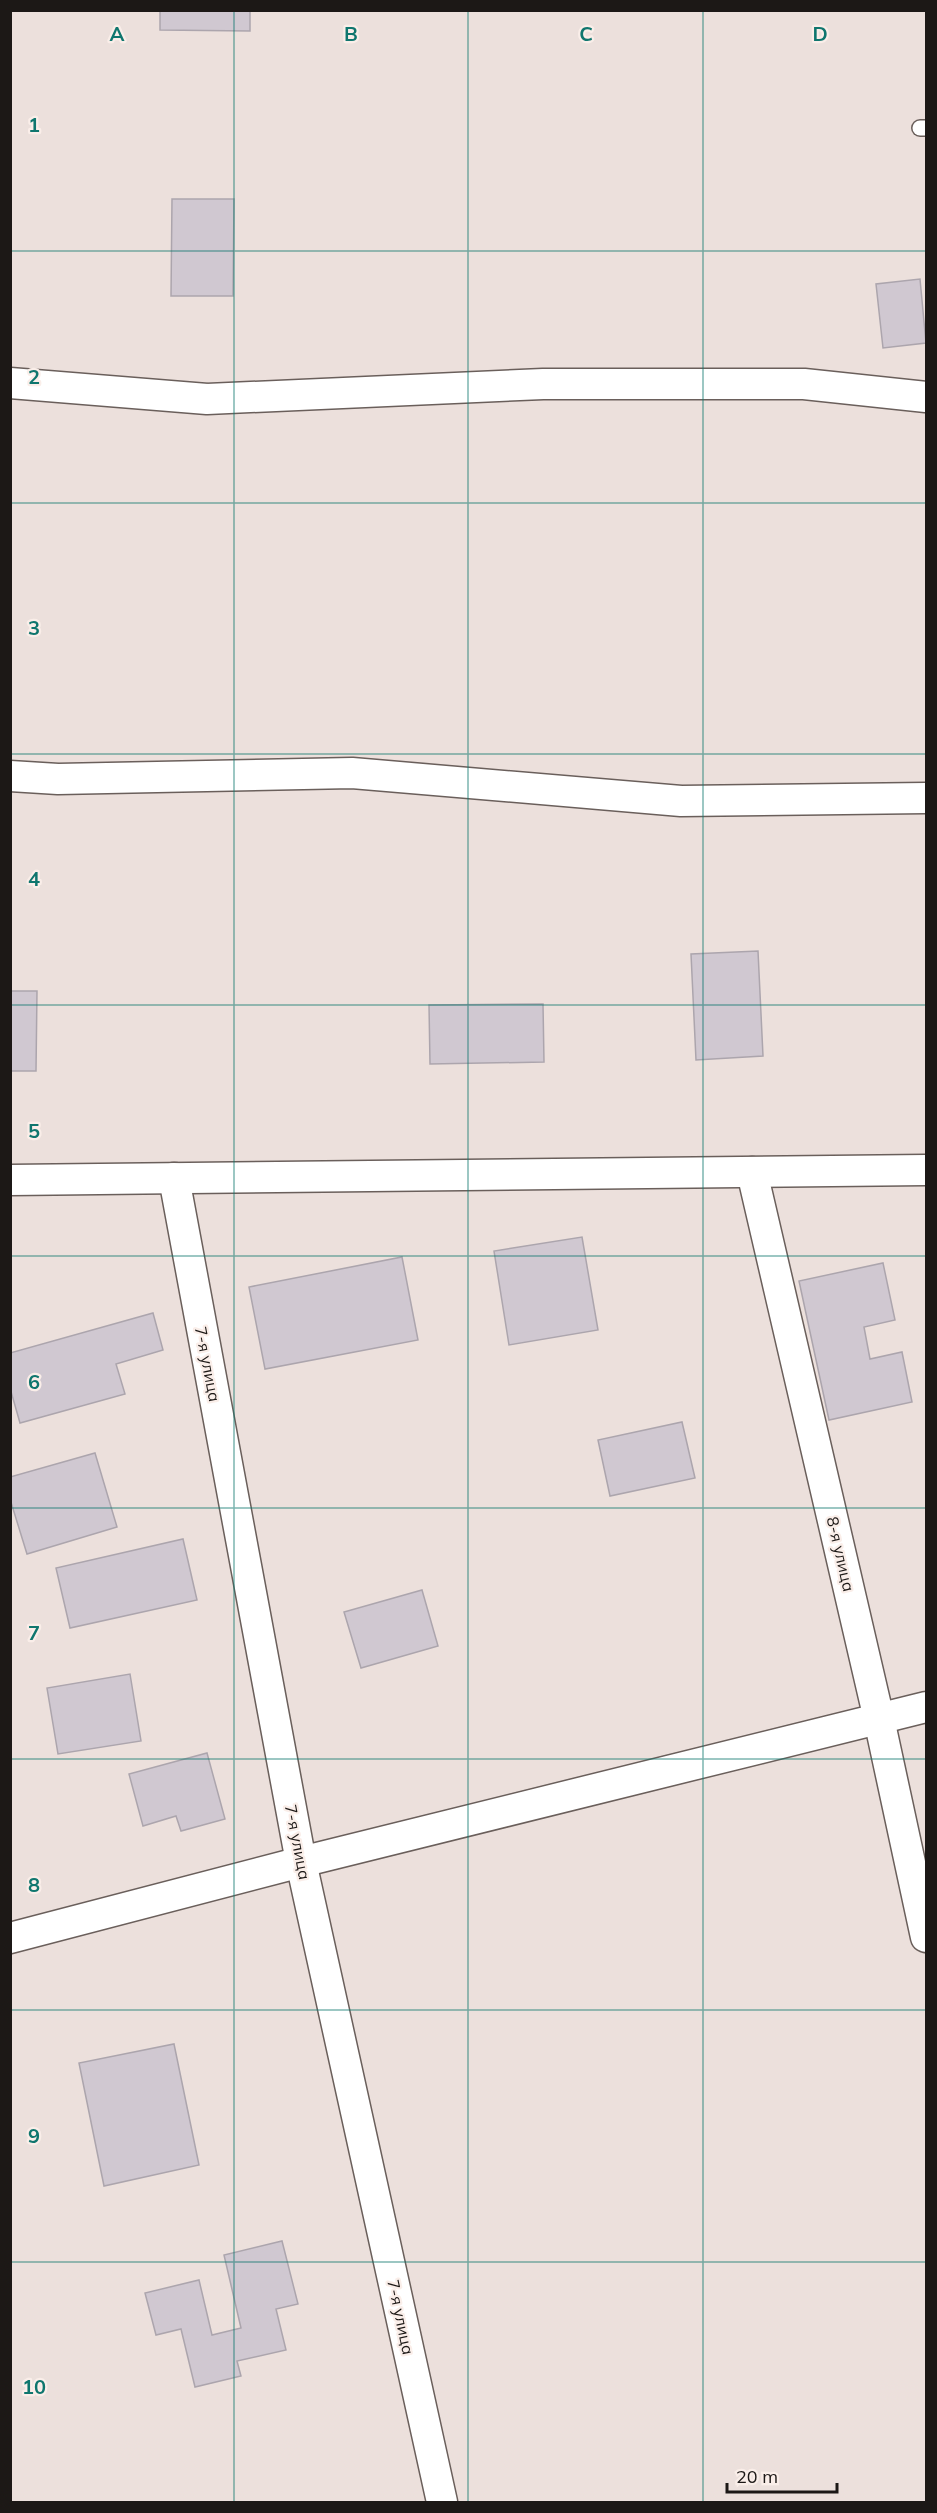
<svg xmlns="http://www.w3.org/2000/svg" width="937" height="2513" font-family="Mulish,sans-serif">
  <rect width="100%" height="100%" fill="#ece0dc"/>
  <!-- building -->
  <g fill="#d0c8d1" stroke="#aca5ad" stroke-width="1.5">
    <path d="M160,10H250V31L160,30Z"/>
    <path d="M172,199H234L233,296H171Z"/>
    <path d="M920,279L926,343L883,348L876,284Z"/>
    <path d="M758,951L763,1056L696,1060L691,954Z"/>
    <path d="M10,991H37L36,1071H10Z"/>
    <path d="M543,1004L544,1062L430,1064L429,1005Z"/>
    <path d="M582,1237L598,1330L509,1345L494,1251Z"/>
    <path d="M402,1257L418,1340L265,1369L249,1287Z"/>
    <path d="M883,1263L895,1320L864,1327L870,1359L902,1352L912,1402L829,1420L799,1281Z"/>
    <path d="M153,1313L163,1350L116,1364L125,1394L20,1423L10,1388V1353Z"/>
    <path d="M682,1422L695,1478L610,1496L598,1440Z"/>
    <path d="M95,1453L117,1527L27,1554L10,1499V1477Z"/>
    <path d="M183,1539L197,1600L70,1628L56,1568Z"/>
    <path d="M422,1590L438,1646L361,1668L344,1612Z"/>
    <path d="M130,1674L141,1741L58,1754L47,1688Z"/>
    <path d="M207,1753L225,1819L181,1831L176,1816L143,1826L129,1774Z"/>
    <path d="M174,2044L199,2165L104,2186L79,2063Z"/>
    <path d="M282,2241L298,2304L276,2309L286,2350L237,2361L241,2376L195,2387L181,2329L156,2335L145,2293L199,2280L212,2335L241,2328L224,2255Z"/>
  </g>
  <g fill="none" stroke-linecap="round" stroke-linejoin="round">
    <defs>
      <path id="lane" d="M920,128H926"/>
      <g id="street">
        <path d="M10,383L207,399L543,384H804L926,397"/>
        <path d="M10,776L58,779L352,773L681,801L926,798"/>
        <path d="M752,1172L879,1719L926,1937"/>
        <path d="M174,1178L301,1862L442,2502"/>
        <path d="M10,1180L926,1170"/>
        <path d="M10,1938L301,1862L926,1707"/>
      </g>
    </defs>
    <!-- lane casing -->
    <use href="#lane" stroke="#6a5f5b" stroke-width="18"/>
    <!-- street casing -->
    <use href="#street" stroke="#6a5f5b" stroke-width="33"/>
    <!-- lane -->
    <use href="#lane" stroke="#fff" stroke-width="15"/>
    <!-- street -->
    <use href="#street" stroke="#fff" stroke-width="30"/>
  </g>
  <!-- grid -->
  <path fill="none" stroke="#0f766e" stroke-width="1.5" stroke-opacity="0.55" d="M234,10V2502M468,10V2502M703,10V2502M10,251H926M10,503H926M10,754H926M10,1005H926M10,1256H926M10,1508H926M10,1759H926M10,2010H926M10,2262H926"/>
  <g text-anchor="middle" stroke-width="4.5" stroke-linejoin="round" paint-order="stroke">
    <!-- street labels -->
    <g font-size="16" fill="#1c1816" stroke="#faeee9">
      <text transform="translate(208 1364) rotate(79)" y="6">7-я улица</text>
      <text transform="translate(841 1554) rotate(77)" y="6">8-я улица</text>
      <text transform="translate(298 1842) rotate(79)" y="6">7-я улица</text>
      <text transform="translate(401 2317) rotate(78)" y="6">7-я улица</text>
    </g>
  </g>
  <g font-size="20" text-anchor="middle" font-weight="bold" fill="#0f766e" stroke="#faeee9" stroke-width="4.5" stroke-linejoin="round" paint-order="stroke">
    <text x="117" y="41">A</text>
    <text x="351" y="41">B</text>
    <text x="586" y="41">C</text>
    <text x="820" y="41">D</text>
    <text x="34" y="132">1</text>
    <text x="34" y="384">2</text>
    <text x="34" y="635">3</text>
    <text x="34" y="886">4</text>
    <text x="34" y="1138">5</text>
    <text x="34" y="1389">6</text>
    <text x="34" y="1640">7</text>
    <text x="34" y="1892">8</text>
    <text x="34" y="2143">9</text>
    <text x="34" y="2394">10</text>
  </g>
  <!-- border -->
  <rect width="937" height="2513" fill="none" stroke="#1c1816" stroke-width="24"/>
  <!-- scale -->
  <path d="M727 2483v9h110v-9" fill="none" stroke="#1c1816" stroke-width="3"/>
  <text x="736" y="2483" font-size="18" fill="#1c1816" stroke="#faeee9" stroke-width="4.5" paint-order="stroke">20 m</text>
</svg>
